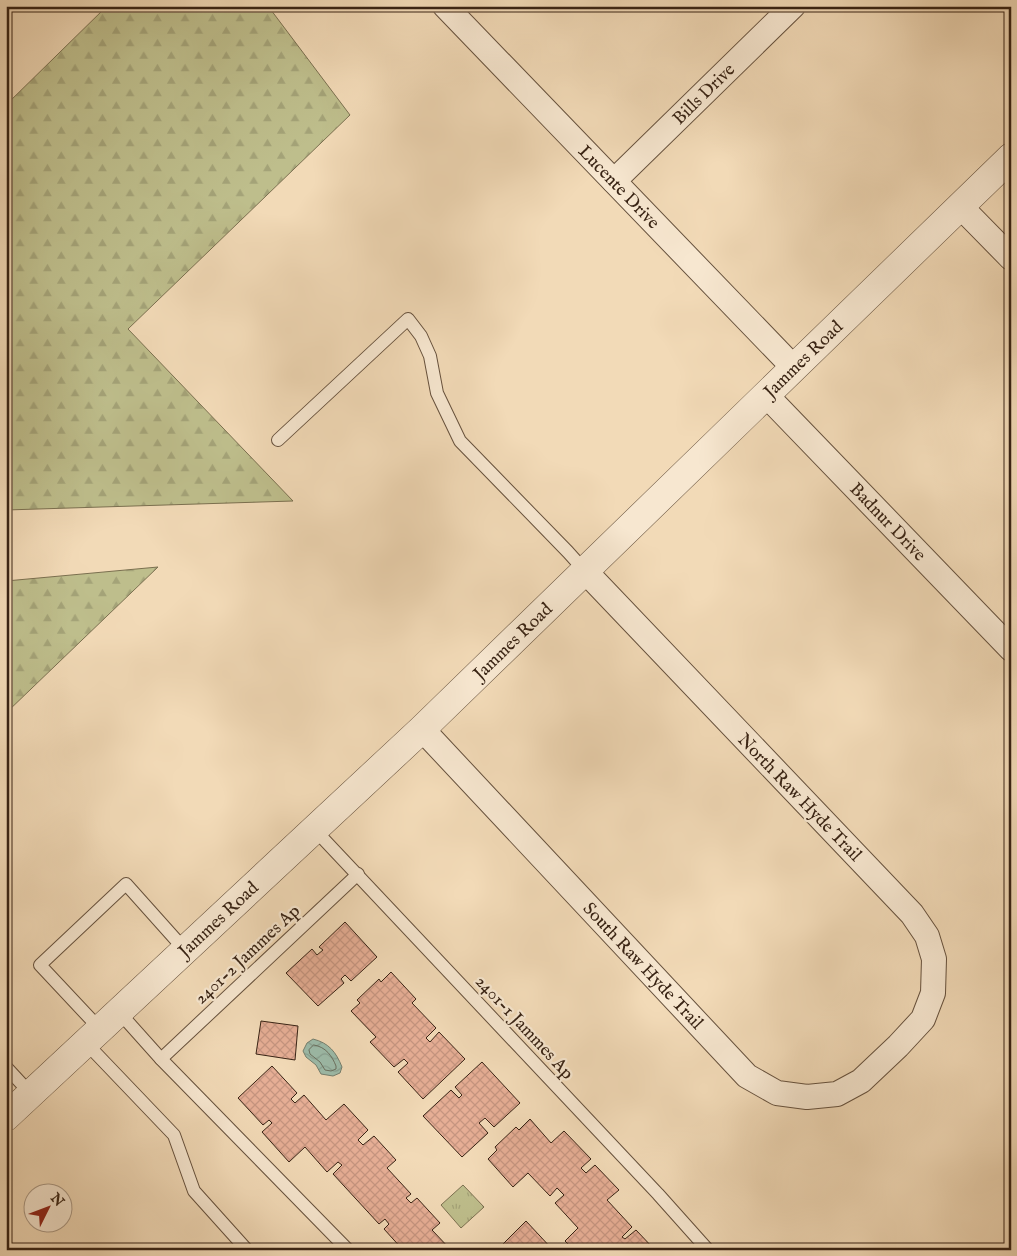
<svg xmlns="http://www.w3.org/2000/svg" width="1017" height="1256" font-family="'IM FELL English',serif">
  <defs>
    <pattern id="forest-firs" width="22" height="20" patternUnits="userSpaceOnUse" patternTransform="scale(1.25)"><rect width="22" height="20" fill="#bebe8c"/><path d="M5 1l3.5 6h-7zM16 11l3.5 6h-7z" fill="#a4a378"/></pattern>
    <pattern id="park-tufts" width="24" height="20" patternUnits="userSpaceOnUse" patternTransform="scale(1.25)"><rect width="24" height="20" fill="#bebe8c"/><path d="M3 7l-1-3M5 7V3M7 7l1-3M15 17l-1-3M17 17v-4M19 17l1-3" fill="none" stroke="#a4a378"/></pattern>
    <pattern id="water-waves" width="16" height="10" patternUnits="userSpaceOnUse" patternTransform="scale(1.25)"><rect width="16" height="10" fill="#9cbba9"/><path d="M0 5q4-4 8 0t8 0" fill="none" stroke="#87a091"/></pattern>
    <pattern id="building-cross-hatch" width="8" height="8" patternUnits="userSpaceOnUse" patternTransform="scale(1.25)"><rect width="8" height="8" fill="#e6ae95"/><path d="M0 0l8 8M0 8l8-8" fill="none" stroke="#c69580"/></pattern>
  </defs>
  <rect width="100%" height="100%" fill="#f2dab7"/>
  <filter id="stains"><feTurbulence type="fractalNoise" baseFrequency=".004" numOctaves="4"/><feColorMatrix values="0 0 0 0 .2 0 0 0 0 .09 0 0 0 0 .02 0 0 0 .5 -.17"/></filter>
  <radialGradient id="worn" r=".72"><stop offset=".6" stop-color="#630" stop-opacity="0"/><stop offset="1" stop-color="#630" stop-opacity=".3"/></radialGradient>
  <!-- forest -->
  <g fill="url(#forest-firs)" stroke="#7b7050">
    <path d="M107,6H268L350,115L128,329L293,501L6,510V105Z"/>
    <path d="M158,567L6,713V581Z"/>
  </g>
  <!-- park -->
  <path fill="url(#park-tufts)" stroke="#7b7050" d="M463,1185L484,1207L461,1228L441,1205Z"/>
  <!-- water -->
  <path fill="url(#water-waves)" stroke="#747e6d" d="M313,1039C329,1043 336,1052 342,1067L340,1073L333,1076L321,1074L316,1065L306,1057L303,1051L307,1043Z"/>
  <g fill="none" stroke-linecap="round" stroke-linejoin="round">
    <!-- shore -->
    <path stroke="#6a6f5e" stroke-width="1" d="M314,1045C326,1047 332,1056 336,1066V1069L331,1071L325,1070L320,1062L310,1054L309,1050Z"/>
  </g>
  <!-- building -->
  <g fill="url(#building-cross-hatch)" stroke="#382314">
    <path d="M345,922L377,957L351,981L345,975L341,979L344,983L318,1006L286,973L312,949L317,955L323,950L319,947Z"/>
    <path d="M391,972L416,999L412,1003L436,1028L426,1038L430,1042L439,1032L465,1059L423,1099L398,1072L408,1063L404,1059L394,1067L370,1042L376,1037L351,1011L360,1003L357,1000L379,979L381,982Z"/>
    <path d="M261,1021L298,1026L295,1060L256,1054Z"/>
    <path d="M482,1062L520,1103L494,1127L485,1118L479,1123L488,1133L462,1157L423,1116L451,1090L459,1098L462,1095L455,1087Z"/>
    <path d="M272,1066L297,1093L291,1099L295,1103L304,1095L326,1120L344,1104L368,1130L358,1140L363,1145L374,1136L396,1160L387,1168L411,1194L406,1198L411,1203L417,1198L440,1223L432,1230L451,1250H403L384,1229L389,1224L385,1219L379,1224L333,1174L342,1165L338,1162L327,1172L305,1147L289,1162L262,1132L272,1123L269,1120L263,1125L238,1098Z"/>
    <path d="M530,1119L551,1143L564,1131L591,1159L581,1168L586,1173L595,1165L619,1190L607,1200L632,1227L622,1237L625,1239L636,1230L655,1250H574L565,1241L578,1228L555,1203L564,1195L557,1188L550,1196L528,1173L513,1187L488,1159L497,1150L495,1147L516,1127L519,1130Z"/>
    <path d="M526,1221L553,1250H505L501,1246Z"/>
  </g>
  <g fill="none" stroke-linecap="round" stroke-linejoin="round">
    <defs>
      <g id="service">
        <path d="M278,440L408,319L421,336L430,356L437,393L460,441L568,552L585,571"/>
        <path d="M315,830L658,1194L708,1250"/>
        <path d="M119,1012L161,1059L348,1250"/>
        <path d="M100,1029L40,965L126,884L185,950"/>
        <path d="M86,1043L174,1135L194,1191L247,1250"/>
        <path d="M161,1059L358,874"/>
        <path d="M6,1067L31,1094"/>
      </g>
      <g id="minor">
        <path id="s1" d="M445,6L794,368"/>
        <path id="s2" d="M614,181L793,6"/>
        <path d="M960,206L1011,258"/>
        <path id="s3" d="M766,395L1011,649"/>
        <path id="s4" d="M422,729L747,1076L777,1093L807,1097L837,1094L861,1081L898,1046L923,1019L933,993L934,959L927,936L912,914L585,571"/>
      </g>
      <g id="tertiary">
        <path id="s5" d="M6,1117L422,729L1011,157"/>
      </g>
    </defs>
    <!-- service casing -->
    <use href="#service" stroke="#66513d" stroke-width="14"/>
    <!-- minor casing -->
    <use href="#minor" stroke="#66513d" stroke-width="26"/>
    <!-- tertiary casing -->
    <use href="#tertiary" stroke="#66513d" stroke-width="29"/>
    <!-- service -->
    <use href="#service" stroke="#f7e7d0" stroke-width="12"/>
    <!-- minor -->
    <use href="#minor" stroke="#f7e7d0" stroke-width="24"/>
    <!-- tertiary -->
    <use href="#tertiary" stroke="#f7e7d0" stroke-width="28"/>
  </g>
  <g text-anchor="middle" stroke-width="4.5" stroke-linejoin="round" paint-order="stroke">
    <!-- street labels -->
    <g font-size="18" fill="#382314" stroke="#f7e7d0">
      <text dy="6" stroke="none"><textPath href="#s2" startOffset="125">Bills Drive</textPath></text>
      <text dy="6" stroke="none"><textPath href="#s1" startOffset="251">Lucente Drive</textPath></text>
      <text dy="6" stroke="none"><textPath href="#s5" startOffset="1100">Jammes Road</textPath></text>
      <text dy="6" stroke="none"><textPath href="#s3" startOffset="176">Badnur Drive</textPath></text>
      <text dy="6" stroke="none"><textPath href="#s5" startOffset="695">Jammes Road</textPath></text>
      <text transform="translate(800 797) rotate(46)" y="6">North Raw Hyde Trail</text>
      <text dy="6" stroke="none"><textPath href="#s5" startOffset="290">Jammes Road</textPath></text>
      <text transform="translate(247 954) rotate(-43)" y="6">2401-2 Jammes Ap</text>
      <text dy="6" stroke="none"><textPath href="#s4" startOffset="324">South Raw Hyde Trail</textPath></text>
      <text transform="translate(525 1027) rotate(47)" y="6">2401-1 Jammes Ap</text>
    </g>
  </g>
  <!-- margin -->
  <rect width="1017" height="1256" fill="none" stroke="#f2dab7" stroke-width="25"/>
  <rect x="8" y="8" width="1002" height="1241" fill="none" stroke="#382314" stroke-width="2.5"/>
  <rect x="12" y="12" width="992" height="1231" fill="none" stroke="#382314"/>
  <!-- north arrow -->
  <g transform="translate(48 1208) rotate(48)"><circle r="24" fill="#f7e7d0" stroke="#ab9985"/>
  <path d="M0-4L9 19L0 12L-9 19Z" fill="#8f2418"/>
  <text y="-8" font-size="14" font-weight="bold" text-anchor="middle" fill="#382314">N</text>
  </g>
  <rect width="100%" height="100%" filter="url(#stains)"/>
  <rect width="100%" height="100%" fill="url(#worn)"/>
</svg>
